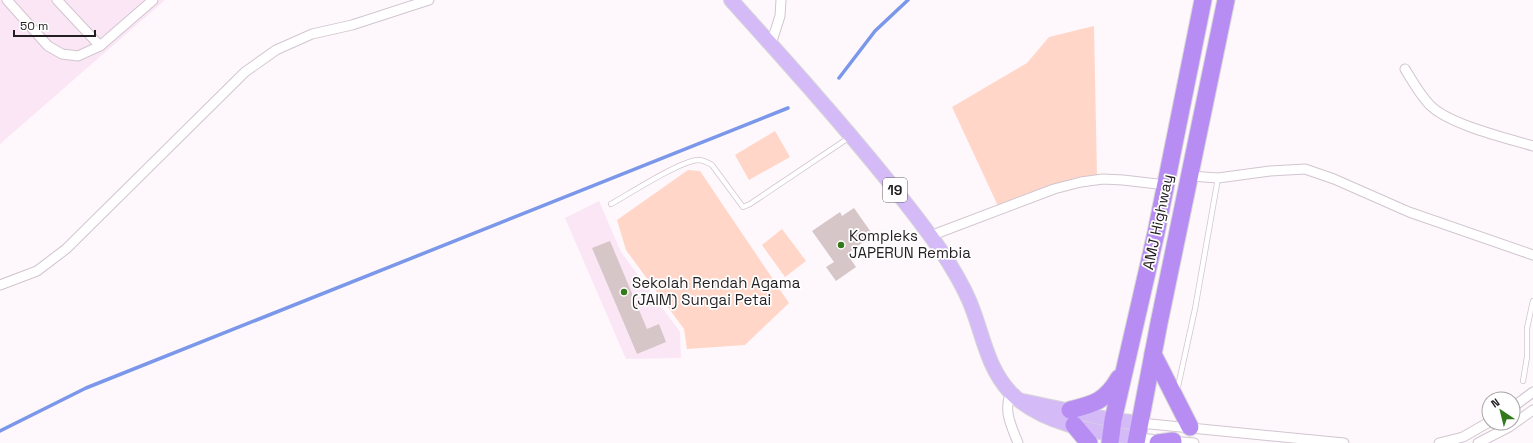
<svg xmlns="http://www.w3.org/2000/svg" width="1533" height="443" font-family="'Space Grotesk',sans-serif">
  <rect width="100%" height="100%" fill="#fef8fd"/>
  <!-- built -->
  <g fill="#fbe6f6">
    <path d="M0,0H165L0,144Z"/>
    <path d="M599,201L621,252L680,332L681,358L626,359L565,218Z"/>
  </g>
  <!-- green -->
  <g fill="#ffd6c8">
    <path d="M1094,26L1097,175L1047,187L998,206L952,107L1027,63L1049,37Z"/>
    <path d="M775,131L790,157L749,180L735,155Z"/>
    <path d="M688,170L700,171L789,303L745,345L687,349L684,329L626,250L617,220Z"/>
    <path d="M782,229L806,261L785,277L762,245Z"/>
  </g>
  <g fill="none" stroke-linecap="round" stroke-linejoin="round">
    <!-- stream -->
    <g stroke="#7a97e9" stroke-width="3.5">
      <path d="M839,78L875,31L908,0"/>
      <path d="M0,431L86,388L788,108"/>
    </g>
  </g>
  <!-- building -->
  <g fill="#d7c6c8">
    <path d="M854,208L873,235L847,254L856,267L836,281L826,267L834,262L812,231L840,212L842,216Z"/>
    <path d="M610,241L647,329L659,324L666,342L637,354L592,248Z"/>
  </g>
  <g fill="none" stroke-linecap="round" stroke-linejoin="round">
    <defs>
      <g id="lane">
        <path d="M611,204C629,194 680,161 698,160C703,160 707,162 712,165L743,207L750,204L850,137"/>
        <path d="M1523,381L1527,357V328L1533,301"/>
        <path d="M1177,391L1195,309L1218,178"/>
      </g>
      <g id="street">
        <path d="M7,0L48,46L62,54L78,56L100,46L153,0"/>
        <path d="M57,0L100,46"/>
        <path d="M771,44L780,16L781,0"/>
        <path d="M1405,69C1413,82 1421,97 1432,107C1452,125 1506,138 1533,146"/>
        <path d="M1190,176L1218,178L1270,171L1305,169L1334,179L1409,212L1533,255"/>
        <path d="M930,236L1054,189L1081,182L1103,179L1123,180L1166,185"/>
        <path d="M0,285L37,271L66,249L245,72L276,50L312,34L352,25L429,0"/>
        <path d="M1011,392C1003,411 1011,425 1018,443"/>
        <path d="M1513,407L1533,392"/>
        <path d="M1140,423L1344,443"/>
        <path d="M1137,438L1194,443"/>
        <path d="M1439,443L1463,437L1489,422"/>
        <path d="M1478,443L1509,427L1533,410"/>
      </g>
      <g id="primary">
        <path d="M731,0C785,60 839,120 889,182C910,209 931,234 949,263C959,279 968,295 974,313C984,341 989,369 1010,392C1041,424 1094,432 1137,438"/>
        <path d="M1023,401L1113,420L1140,423"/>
      </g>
      <g id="highway">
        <path d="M1153,354L1190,427"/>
        <path d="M1070,410C1094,404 1106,401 1119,378"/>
        <path d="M1074,425L1089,443"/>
        <path d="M1110,443L1113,420L1156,233L1203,0"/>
        <path d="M1136,443L1159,323L1226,0"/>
        <path d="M1158,443L1173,441"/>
      </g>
    </defs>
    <!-- lane casing -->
    <use href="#lane" stroke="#d2c5cf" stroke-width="6"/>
    <!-- street casing -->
    <use href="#street" stroke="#d2c5cf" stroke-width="11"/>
    <!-- primary casing -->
    <use href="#primary" stroke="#d7d6d7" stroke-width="16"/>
    <!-- highway casing -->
    <use href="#highway" stroke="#d7d6d7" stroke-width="19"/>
    <!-- lane -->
    <use href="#lane" stroke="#fff" stroke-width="4.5"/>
    <!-- street -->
    <use href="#street" stroke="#fff" stroke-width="9"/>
    <!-- primary -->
    <use href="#primary" stroke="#d4bbf8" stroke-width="14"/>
    <!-- highway -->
    <use href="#highway" stroke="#b78df4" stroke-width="17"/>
  </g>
  <!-- markers -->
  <g fill="#32791c" stroke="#fff" stroke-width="1.5">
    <circle cx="841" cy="245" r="4"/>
    <circle cx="624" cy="292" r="4"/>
  </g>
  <g text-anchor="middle" stroke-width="3.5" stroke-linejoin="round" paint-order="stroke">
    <!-- shield labels -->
    <rect fill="#fff" stroke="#656264" stroke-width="1" x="883" y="178" width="24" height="24" rx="3"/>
    <g font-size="14" font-weight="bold" fill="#231e21">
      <text x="895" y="195">19</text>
    </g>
    <!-- street labels -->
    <g font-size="15" fill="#231e21" stroke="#fff">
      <text transform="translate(1158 222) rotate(-78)" y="5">AMJ Highway</text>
    </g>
    <!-- poi labels -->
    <g font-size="15" fill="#231e21" stroke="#fff" text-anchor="start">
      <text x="849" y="241">Kompleks<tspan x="849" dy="17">JAPERUN Rembia</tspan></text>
      <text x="632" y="288">Sekolah Rendah Agama<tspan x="632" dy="17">(JAIM) Sungai Petai</tspan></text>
    </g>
  </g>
  <!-- north arrow -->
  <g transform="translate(1501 411) rotate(325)"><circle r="19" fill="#ffffff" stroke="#a7a5a6"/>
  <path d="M0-3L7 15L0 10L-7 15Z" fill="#32791c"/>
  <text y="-6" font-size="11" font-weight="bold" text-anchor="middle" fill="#231e21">N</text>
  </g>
  <!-- scale -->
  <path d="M14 30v6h81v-6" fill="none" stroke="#231e21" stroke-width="2"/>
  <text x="20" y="30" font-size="12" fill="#231e21" stroke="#ffffff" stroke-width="3" paint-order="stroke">50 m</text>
</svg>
